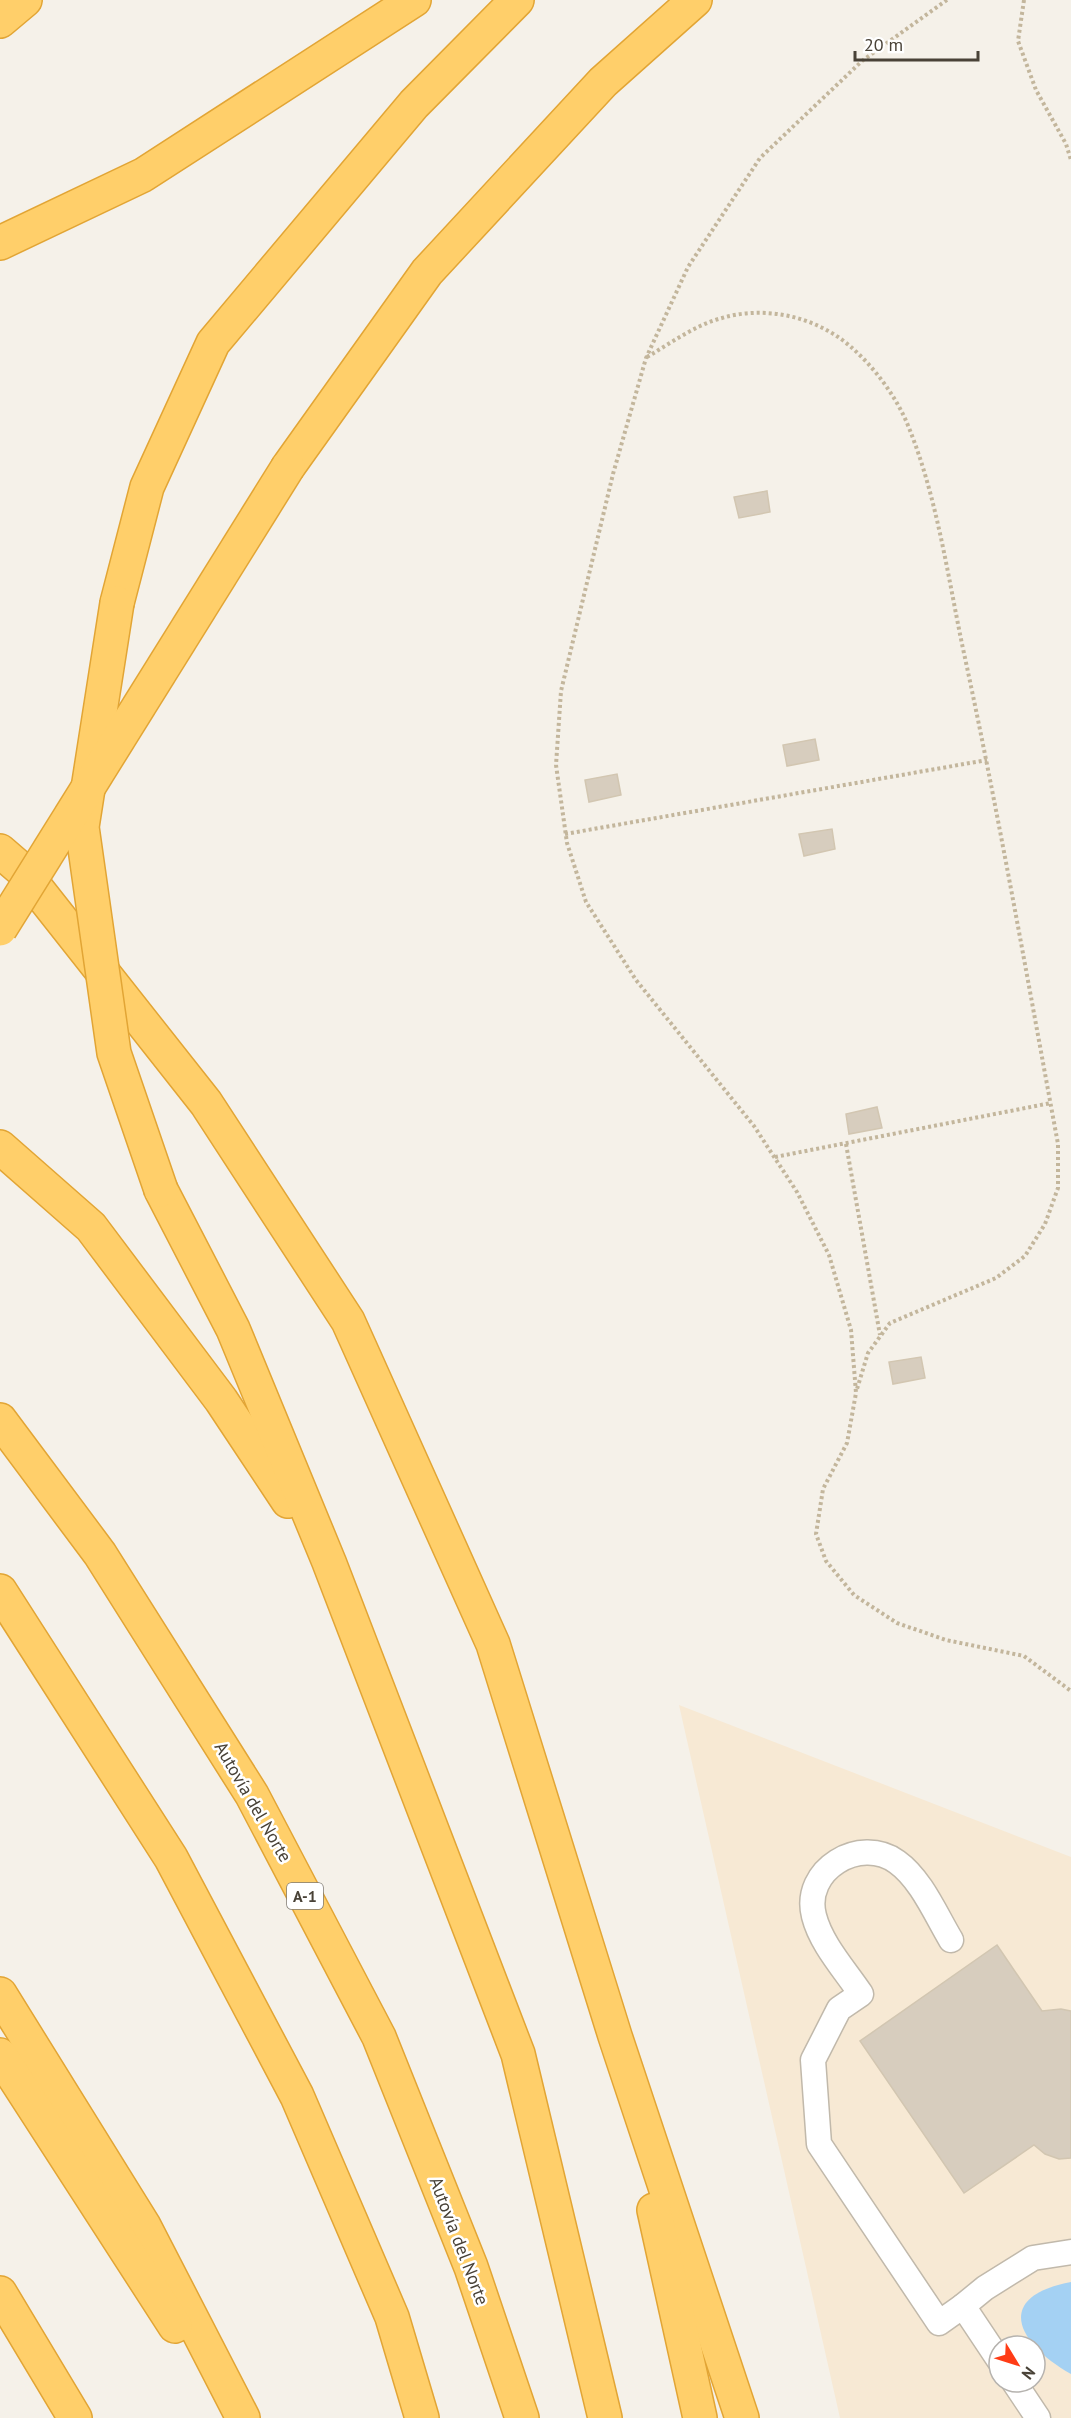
<svg xmlns="http://www.w3.org/2000/svg" width="1071" height="2418" font-family="'PT Sans',sans-serif">
  <rect width="100%" height="100%" fill="#f5f1e9"/>
  <!-- commercial -->
  <path fill="#f7e9d4" fill-rule="evenodd" d="M679,1705L1071,1857V2418H840ZM999,2346H1035V2382H999Z"/>
  <!-- water -->
  <path fill="#a4d1f3" d="M1071,2282V2374C1018,2344 992,2297 1071,2282Z"/>
  <!-- building -->
  <g fill="#d7cdbe" stroke="#d2c6b1" stroke-width="1.5">
    <path d="M767,491L770,512L739,518L734,497Z"/>
    <path d="M815,739L819,760L787,766L783,745Z"/>
    <path d="M617,774L621,795L589,802L585,780Z"/>
    <path d="M832,829L835,849L804,856L799,834Z"/>
    <path d="M877,1107L882,1128L849,1134L846,1114Z"/>
    <path d="M921,1357L925,1378L893,1384L889,1362Z"/>
    <path d="M997,1945L1042,2011L1061,2009L1071,2011V2158L1059,2159L1045,2154L1034,2145L964,2193L860,2041Z"/>
  </g>
  <g fill="none" stroke-linecap="round" stroke-linejoin="round">
    <defs>
      <g id="service">
        <path d="M951,1940C936,1915 921,1879 897,1862C860,1835 802,1870 814,1916C821,1944 845,1970 861,1994L839,2009L813,2060L819,2144L939,2323L963,2306L999,2360"/>
        <path d="M963,2306L985,2288L1033,2258L1071,2252"/>
        <path d="M1014,2382L1038,2418"/>
      </g>
      <g id="motorway">
        <path d="M0,21L25,0"/>
        <path d="M0,243L143,175L414,0"/>
        <path d="M288,467L427,272L603,82L695,0"/>
        <path d="M117,603L147,487L213,343L414,104L517,0"/>
        <path d="M0,851L22,870L206,1103L348,1321L493,1644L615,2036L742,2418"/>
        <path d="M0,1147L91,1227L221,1400L288,1501"/>
        <path d="M161,1190L233,1329L329,1562L518,2054L605,2418"/>
        <path d="M0,1420L100,1554L252,1795L379,2037L471,2267L522,2418"/>
        <path d="M0,1591L171,1858L297,2096L392,2317L422,2418"/>
        <path d="M0,1994L144,2226L243,2418"/>
        <path d="M0,2055L175,2326"/>
        <path d="M654,2210L700,2418"/>
        <path d="M0,2293L75,2418"/>
      </g>
    </defs>
    <!-- service casing -->
    <use href="#service" stroke="#c1b9ab" stroke-width="27"/>
    <!-- motorway casing -->
    <use href="#motorway" stroke="#e2a535" stroke-width="36"/>
    <!-- path -->
    <g stroke="#c3b69c" stroke-width="4" stroke-dasharray="3 3" stroke-linecap="butt">
      <path d="M947,0L862,61L760,158L688,267L646,358L613,474L561,691L556,765L567,843L586,902L636,980L754,1126L797,1192L829,1255L851,1330L856,1393L847,1443L823,1489L816,1534L826,1561L854,1595L897,1623L946,1640L1024,1656L1071,1691"/>
      <path d="M1024,0L1018,41L1036,90L1066,144L1071,160"/>
      <path d="M647,357C671,343 695,325 722,318C766,305 817,317 851,347C874,367 895,395 907,423C936,493 947,571 962,644C998,810 1027,977 1058,1144V1188L1045,1224L1025,1256L996,1278L890,1323L868,1353L857,1389"/>
      <path d="M565,834L987,760"/>
      <path d="M846,1144L880,1335"/>
      <path d="M775,1157L1051,1103"/>
    </g>
    <!-- service -->
    <use href="#service" stroke="#fff" stroke-width="24"/>
    <!-- motorway -->
    <use href="#motorway" stroke="#ffcf6a" stroke-width="33"/>
    <defs>
      <g id="motorway-bridge">
        <path d="M117,603L82,827L114,1053L161,1190"/>
        <path d="M0,929L288,467"/>
      </g>
    </defs>
    <!-- motorway-bridge casing -->
    <use href="#motorway-bridge" stroke="#e2a535" stroke-width="36" stroke-linecap="butt"/>
    <!-- motorway-bridge -->
    <use href="#motorway-bridge" stroke="#ffcf6a" stroke-width="33"/>
  </g>
  <g text-anchor="middle" stroke-width="5" stroke-linejoin="round" paint-order="stroke">
    <!-- shield labels -->
    <rect fill="#fff" stroke="#807b73" stroke-width="1.5" x="287" y="1883" width="36" height="26" rx="4.5"/>
    <g font-size="16" font-weight="bold" fill="#494237">
      <text x="305" y="1902">A-1</text>
    </g>
    <!-- street labels -->
    <g font-size="18" fill="#494237" stroke="#fff">
      <text transform="translate(253 1802) rotate(60)" y="6">Autovía del Norte</text>
      <text transform="translate(459 2241) rotate(69)" y="6">Autovía del Norte</text>
    </g>
  </g>
  <!-- north arrow -->
  <g transform="translate(1017 2364) rotate(128)"><circle r="28" fill="#ffffff" stroke="#b6b3af" stroke-width="1.5"/>
  <path d="M0-4.5L10 22L0 15L-10 22Z" fill="#ff3c16"/>
  <text y="-9" font-size="16" font-weight="bold" text-anchor="middle" fill="#494237">N</text>
  </g>
  <!-- scale -->
  <path d="M855 51v9h123v-9" fill="none" stroke="#494237" stroke-width="3"/>
  <text x="864" y="51" font-size="18" fill="#494237" stroke="#ffffff" stroke-width="4.5" paint-order="stroke">20 m</text>
</svg>
